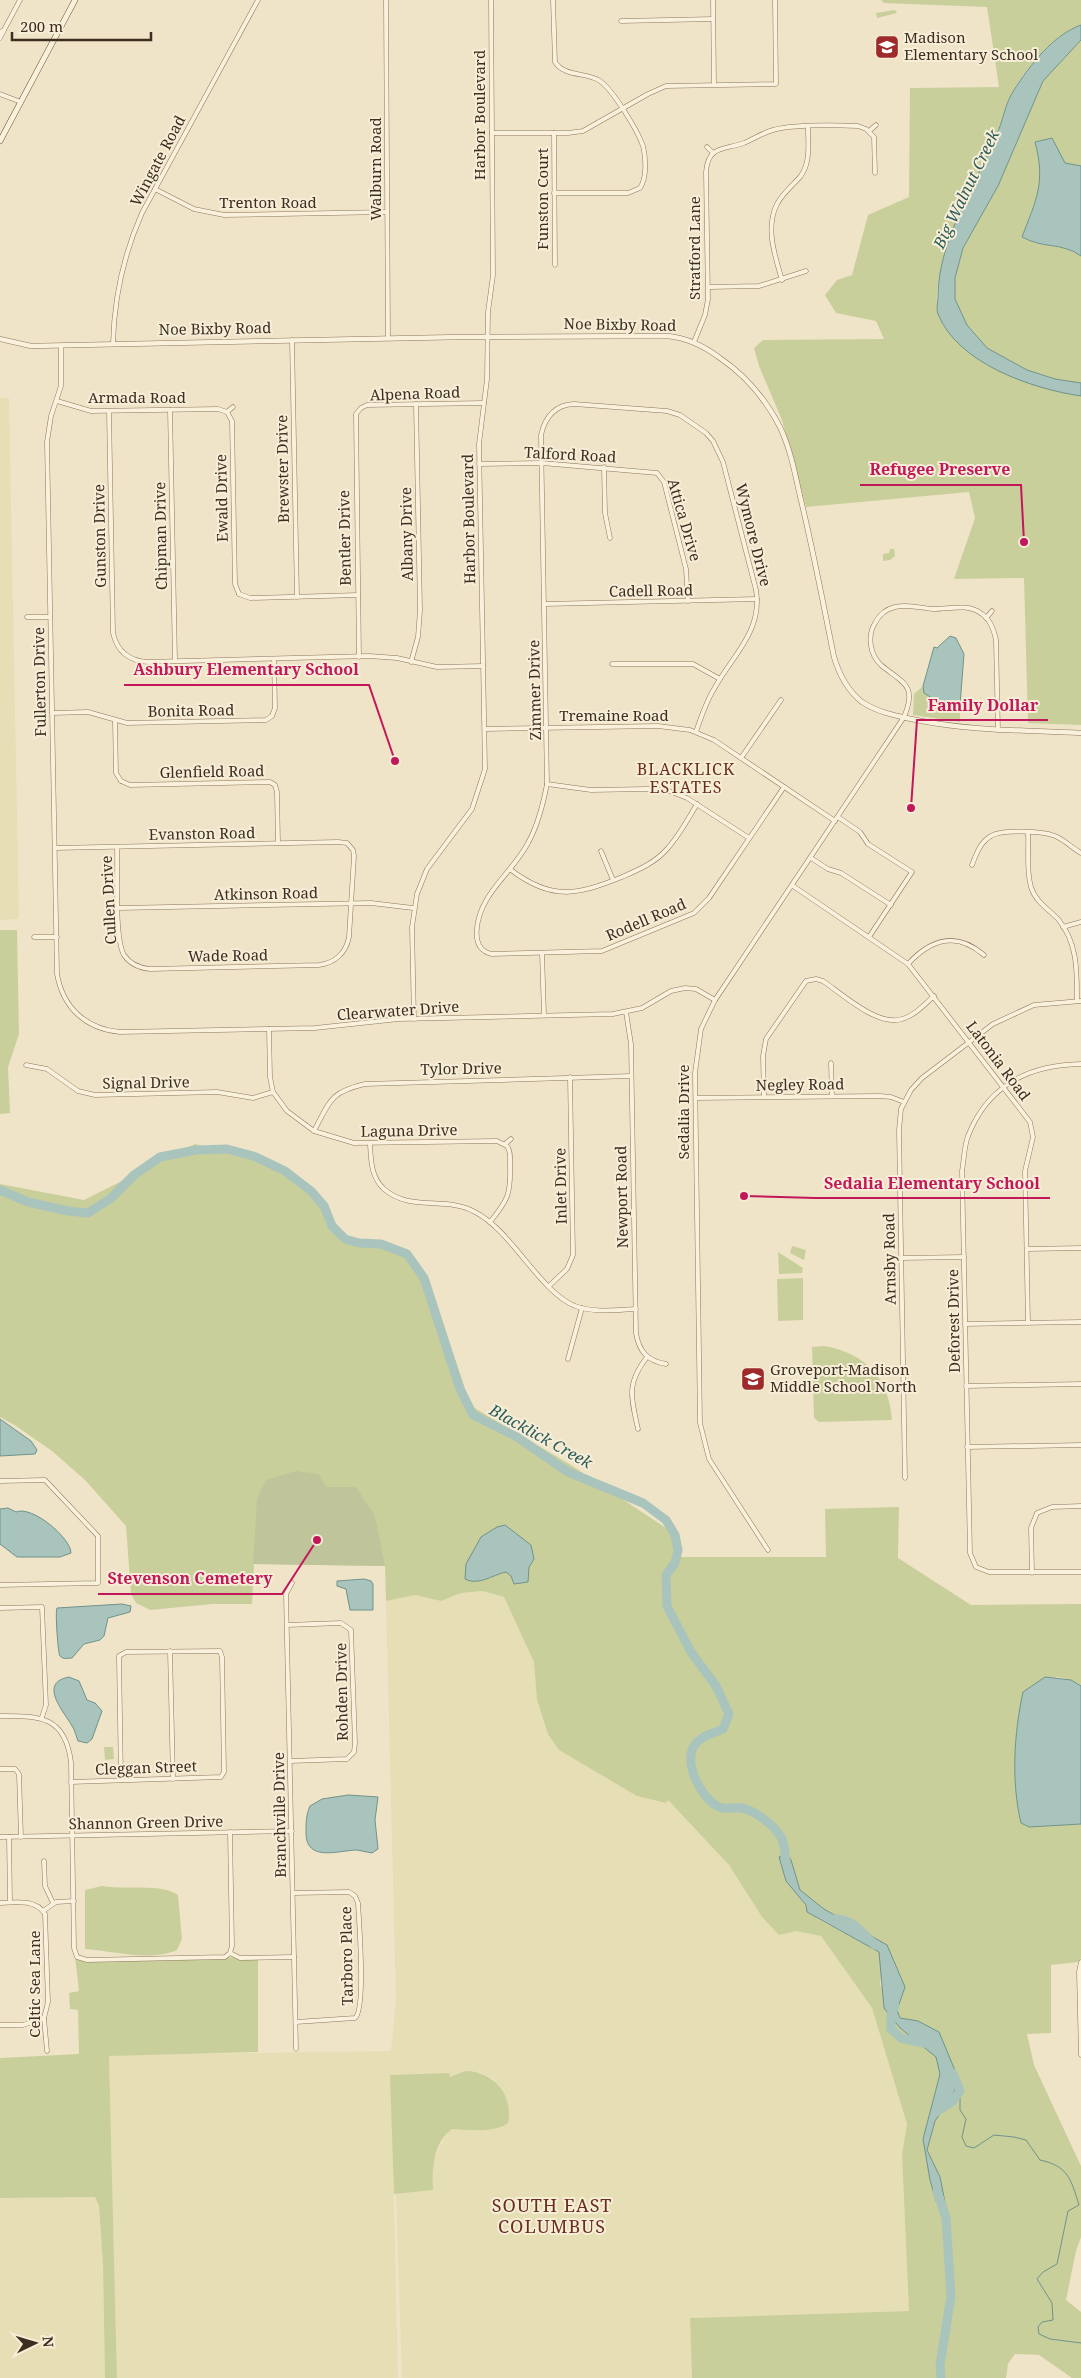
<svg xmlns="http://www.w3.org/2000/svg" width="1081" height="2378" font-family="'Noto Serif',serif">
  <rect width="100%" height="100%" fill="#f0e4c8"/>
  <!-- farmland -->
  <g fill="#e6deb5">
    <path d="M0,398H9L19,919L0,920Z"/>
    <path d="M483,1591L504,1597L534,1662L537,1700L548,1734L668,1800L729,1865L762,1917L796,1931L821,1936L872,2008L907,2124L902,2154L909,2311L690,2318L692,2378H402L396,2193L432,2190L433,2160L448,2131L452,2129L476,2130L497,2128L502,2092L493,2079L481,2073H461L449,2077V2074L391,2075L398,2378H117L109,2055L391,2051L396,2001L386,1601L415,1595L441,1601L461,1593Z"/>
    <path d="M95,2197L99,2206L103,2265L105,2378H0V2198Z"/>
  </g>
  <!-- green -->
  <g fill="#c9cf9b" fill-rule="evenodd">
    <path d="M881,0H1081V25C1054,34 1029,65 1014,89C1005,103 1002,124 995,139C979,176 914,293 945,327C949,331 956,334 961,337C997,361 1041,376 1081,393V725L1028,723L1024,578L954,579L975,518L969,492L806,507L782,420L759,366L754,348L763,340L884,339L876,321L836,313L825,295L837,280L852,275L868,215L909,197L910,88L999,87L987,7L884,3Z"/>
    <path d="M895,10L897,13L877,18L876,13Z"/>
    <path d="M1081,40V166L1065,164L1052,138L1041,165L1038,193L1022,237C1043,250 1062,242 1081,256V383L1055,379L1027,370L987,348L967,325L955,299V278L963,248L998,186L1043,81Z"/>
    <path d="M890,549H894L895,556L890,560L883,561V554L889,553Z"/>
    <path d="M923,686L924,693L954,707L960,705V722L913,715L914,694Z"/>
    <path d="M0,930H17L19,1034L8,1067L10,1113L0,1114Z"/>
    <path d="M195,1144L268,1163L321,1199L345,1239L407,1254L430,1287L471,1406L571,1465L678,1536L680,1557H826L825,1509L899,1507L898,1558L971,1605L1081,1604V1686C1057,1671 1045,1677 1023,1692C1014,1734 1011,1781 1021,1823L1029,1827L1081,1824V1958L1078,1962L1051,1965V2033L1027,2034L1034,2065L1081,2166V2237L1076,2251L1066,2300L1081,2312V2378H1072L1039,2355L1015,2354L1008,2364L1006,2378H692L690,2318L909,2311L902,2154L907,2124L872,2008L821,1936L796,1931L779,1935L762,1917L729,1865L668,1800L666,1803L637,1796L559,1750L548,1734L537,1700L534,1662L504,1597L483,1591L461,1593L441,1601L415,1595L386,1601L385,1566L254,1564L252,1604H212L150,1610L136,1603L131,1594L126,1526L85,1480L52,1451L16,1426L0,1417V1184L84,1200ZM791,1860L800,1890L824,1909L887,1946L905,1987L897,2010L900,2018L918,2021L939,2032L947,2054L952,2096L935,2121L927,2150L940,2177L945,2202L923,2139L940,2074L936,2057L900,2028L880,1984L882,1971L879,1952L818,1919L786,1881Z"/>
    <path d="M792,1246L806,1250L804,1260L790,1253Z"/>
    <path d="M778,1252L803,1268L802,1273L779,1274Z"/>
    <path d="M803,1278V1320L778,1321L777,1279Z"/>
    <path d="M824,1346C866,1353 889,1379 892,1420L819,1422L814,1418L812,1347Z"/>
    <path d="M104,1747H113L114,1759L105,1760Z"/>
    <path d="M102,1886C124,1890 162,1883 178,1895L182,1939L177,1950C149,1962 115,1951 85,1949V1890Z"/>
    <path d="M74,1948L83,1959L258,1957V2052L109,2056L117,2378H105L103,2265L99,2206L95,2197L0,2198V2058L79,2054L78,2010L70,2009L69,1993L79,1991Z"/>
    <path d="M465,2071C493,2071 514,2095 508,2123C496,2133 467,2130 452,2129C433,2143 432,2169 433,2190L394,2194L390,2075L449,2073L450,2077Z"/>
  </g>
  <!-- cemetery -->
  <path fill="#bfc49a" d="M296,1471L319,1474L326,1487H356L375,1516L385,1566L253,1564L257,1499L266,1480Z"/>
  <!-- water -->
  <g fill="#a9c4bc" stroke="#6f938a">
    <path d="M1081,25V40L1043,81L998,186L963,248L955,278V299L967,325L987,348L1027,370L1055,379L1081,383V396C1033,389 958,364 938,314C936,309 938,301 938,295C939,239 975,186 996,136C1003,122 1005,103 1014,90C1030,65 1053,35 1081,25Z"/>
    <path d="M1052,138L1065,163L1081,166V256C1062,242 1043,249 1022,237C1036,200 1046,183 1035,142Z"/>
    <path d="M950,636L956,638L964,654L960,705C947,709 935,700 924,693L923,686L934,647L937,648Z"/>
    <path d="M0,1419L31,1441L37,1450L35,1454L0,1456Z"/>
    <path d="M8,1508L16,1512C32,1505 71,1538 71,1553L60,1557H17L0,1544V1509Z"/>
    <path d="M505,1525L531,1545L534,1559L529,1567L528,1582L514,1584L511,1576L506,1572C492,1575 479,1586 465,1579L466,1564L481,1537L497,1527Z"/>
    <path d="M364,1579L371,1581L373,1584V1610H350L346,1589L337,1586V1581Z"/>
    <path d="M122,1604L131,1606L130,1612L108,1618L104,1636L100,1640L84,1644L72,1658C67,1658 64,1660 60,1656C58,1654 55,1611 57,1608Z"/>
    <path d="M69,1677L79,1681L87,1700L95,1703L102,1711L92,1739L87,1743L78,1741C76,1736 75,1730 72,1726C65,1713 37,1683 69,1677Z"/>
    <path d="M1045,1677L1071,1680L1081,1686V1824L1029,1827L1021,1823C1011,1781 1014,1734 1023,1692Z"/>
    <path d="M348,1795L378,1797L375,1820L378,1849L372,1853C367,1852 362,1851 357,1850C340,1850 306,1863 306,1833C306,1823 306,1815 310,1806L322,1799Z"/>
    <path d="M787,1853L791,1860L800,1890L824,1909L887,1945L905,1987L897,2010L900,2018L918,2021L939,2032L959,2080L952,2096L935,2121L927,2150L940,2177L945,2202L936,2201L930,2180L923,2139L940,2074L936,2057L900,2028L884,2008L879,1952L807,1912L806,1905L786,1881L779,1857Z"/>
  </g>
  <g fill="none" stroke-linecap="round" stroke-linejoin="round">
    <!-- stream -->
    <path stroke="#6f938a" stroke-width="1" d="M960,2091V2110L966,2119L962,2137L966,2146L974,2148L994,2135L1014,2137L1026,2140L1040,2160C1068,2166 1071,2179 1079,2205L1068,2211L1057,2264L1043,2272L1037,2279L1052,2303L1053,2320L1042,2322L1038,2327L1039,2334L1050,2339L1081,2343"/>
    <!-- river -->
    <g stroke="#a9c4bc" stroke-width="9">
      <path d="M0,1190L28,1202L68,1211L88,1213L110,1199L134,1175L160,1157L196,1150L227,1149L256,1157L285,1171L311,1191L324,1206L332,1226L345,1239L359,1243L381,1244L407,1254L424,1278L460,1389L473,1415L517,1437L568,1472L643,1503L666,1520L675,1535L678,1550L675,1563L666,1575L667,1606L691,1652L716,1686L729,1714L723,1729C714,1733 703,1735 696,1743C681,1760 701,1799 719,1807C726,1810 735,1807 742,1808C755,1811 771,1823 779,1834C785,1841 785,1855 786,1863"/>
      <path d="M831,1919C855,1918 859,1931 875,1945"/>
      <path d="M895,2006L891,2015V2029L901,2038L928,2044"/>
      <path d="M936,2112L952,2102L960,2091L953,2073"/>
      <path d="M937,2191L946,2218L951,2296L940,2365L941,2378"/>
    </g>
    <defs>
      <g id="minor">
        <path d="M386,0L388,338"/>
        <path d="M553,0L555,62C564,77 587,72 600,81C613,90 638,131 643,146C646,158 647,178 640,188L628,193H554"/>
        <path d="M713,0L714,84"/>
        <path d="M621,21L713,19"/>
        <path d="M0,32L4,30L20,0"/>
        <path d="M0,38L4,30"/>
        <path d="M0,94L21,102"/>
        <path d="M869,131L876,125"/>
        <path d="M492,133H568L583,131L648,94L666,86L776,84L775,0"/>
        <path d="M554,133L555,265"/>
        <path d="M707,147L713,153"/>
        <path d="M155,189L194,209L224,215L387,212"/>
        <path d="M782,280C775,256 765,228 777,204C783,193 792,186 800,177C811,163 808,144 808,128"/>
        <path d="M709,287L759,286L806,271"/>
        <path d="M292,340L297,597"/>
        <path d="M694,342L705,315L708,299L706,172C708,145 724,150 744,143C754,139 762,133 773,130C796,124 833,125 858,126L866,129L874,137L875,173"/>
        <path d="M113,344C114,297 123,256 142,213L258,0"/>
        <path d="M61,346V386L51,416L47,442L57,974C63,1008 86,1029 120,1032L315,1028L399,1019L613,1014L642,1008L671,991L685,988L696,989L715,1000"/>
        <path d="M57,401L91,411L218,409L227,412L232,421L235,584L239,594"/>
        <path d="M170,410L175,661"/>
        <path d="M109,411L113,633C117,651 129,661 148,662L369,656L397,658L437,667L483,666"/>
        <path d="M227,412L233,407"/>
        <path d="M479,464L542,463L657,473L664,482L686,569L688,601"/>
        <path d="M604,467L605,513L610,538"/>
        <path d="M239,594L250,598L358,595"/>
        <path d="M545,604L757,599"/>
        <path d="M27,617H50"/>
        <path d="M986,618L992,611"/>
        <path d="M359,657L356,414L361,408L367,405L484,403"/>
        <path d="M411,662L418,637L420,610L416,404"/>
        <path d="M612,664H693L720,679"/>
        <path d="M52,713L88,712L127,723L266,720L272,716L275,708L274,659"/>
        <path d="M115,721L116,773L121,781"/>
        <path d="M485,729L658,726L690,730L714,740L835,821"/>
        <path d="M696,732C701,717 706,702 714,689C732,656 763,631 756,590L723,462L713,441L706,433L680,415L667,411L574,404C555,405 545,417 541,435L547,784C543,805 538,825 528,843C517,864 499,879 487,899C478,914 467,949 492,954L602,951L694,913L709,898L784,787"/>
        <path d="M741,758L781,700"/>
        <path d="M121,781L130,785L270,782L275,785L277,792L278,843"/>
        <path d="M547,784L591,790L647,789L669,791L687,798L749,838"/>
        <path d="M838,817L860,832L868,844L912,872L869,937"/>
        <path d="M1028,833C1029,850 1026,870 1031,887C1035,901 1048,909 1058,919C1078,943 1077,972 1077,1001"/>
        <path d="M55,848L338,842L347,843L353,850L354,856L349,937C346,953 335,963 319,965L150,969C140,968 130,964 124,955C114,937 118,870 117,847"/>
        <path d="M601,851L613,880"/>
        <path d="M811,858L828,869L841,873L891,905"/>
        <path d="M972,865C976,855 980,842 991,836C1002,829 1043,831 1055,836C1065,840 1072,848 1081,853"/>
        <path d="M511,870C552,901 577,895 622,877C638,870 655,863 667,849C679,836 688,819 697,804"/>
        <path d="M793,886L908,964L1030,1122L1033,1137L1025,1171L1028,1323"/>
        <path d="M119,908L371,903L413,908"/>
        <path d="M1063,927L1081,922"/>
        <path d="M34,937H57"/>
        <path d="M542,953L544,1015"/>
        <path d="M908,964C931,939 956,931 984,955"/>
        <path d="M626,1012L631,1044L636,1333C639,1352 648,1361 666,1364"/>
        <path d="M414,1019L412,927L417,894L427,869L472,809L485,769L479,444L487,379L488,312L493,275L491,0"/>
        <path d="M269,1029L270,1077L273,1092L287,1111L314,1131L354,1143L497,1141L507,1146C511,1151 510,1158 510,1165C511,1194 508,1200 490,1222"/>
        <path d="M831,1063L832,1096"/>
        <path d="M1081,1064C1028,1065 988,1085 968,1136C964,1147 964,1160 962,1171L970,1553L976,1567L989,1572H1081"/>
        <path d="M26,1065L47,1069L78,1091L95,1095L217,1092L253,1098L273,1092"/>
        <path d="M764,1097L763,1056L766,1039L806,981L816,979L823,981C842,994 878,1027 902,1019C914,1016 925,1004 934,996"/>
        <path d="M696,1098L880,1096L891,1097L904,1102"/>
        <path d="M314,1131C330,1101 330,1092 365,1084L631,1076"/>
        <path d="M370,1144C371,1161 371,1177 384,1189C410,1212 447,1196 475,1212C512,1231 540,1292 575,1306C594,1313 616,1310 636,1309"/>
        <path d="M505,1144L511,1139"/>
        <path d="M1027,1249L1081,1248"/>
        <path d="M902,1258L964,1257"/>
        <path d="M549,1286L567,1269L573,1255L570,1077"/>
        <path d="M965,1324L1081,1322"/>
        <path d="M568,1359L582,1308"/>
        <path d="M966,1386L1081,1384"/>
        <path d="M638,1429C631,1397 626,1384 647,1357"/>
        <path d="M967,1447L1081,1445"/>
        <path d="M905,1478L899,1130L901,1109L911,1090L922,1078L993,1024L1034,1005L1081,1001"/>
        <path d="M0,1481L45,1480L98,1536V1583L0,1585"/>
        <path d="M768,1550L709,1459L700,1423L695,1073L701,1029L715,1000L904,717C918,684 902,683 881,665C870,655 867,636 875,623C879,615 886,609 895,607C908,604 921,608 933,609C950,609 968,603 982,614C991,620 994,630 996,640L998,730"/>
        <path d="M1032,1573L1031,1528L1037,1513L1052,1507L1081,1506"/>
        <path d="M292,1583L286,1594L296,2049"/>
        <path d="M0,1608L42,1607L46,1705L42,1717"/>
        <path d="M287,1625L341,1623L351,1630L355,1743L354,1752L347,1759L290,1761"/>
        <path d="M170,1651L173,1779"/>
        <path d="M0,1716C39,1716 65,1715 71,1762L74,1948L77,1957L87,1960L225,1957L230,1953"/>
        <path d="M0,1769H15L19,1774L21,1837"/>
        <path d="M71,1782L221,1777L224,1772L222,1657L220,1651L126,1652L119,1656L121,1780"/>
        <path d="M0,1837L292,1831"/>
        <path d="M9,1837L10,1902"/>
        <path d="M44,1861L45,1886L53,1903"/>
        <path d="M293,1893L349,1892L355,1896L358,1903C359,1921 366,2010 355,2018L296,2022"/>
        <path d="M0,1903C15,1902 36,1899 45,1914L48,2002L44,2018L47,2051"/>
        <path d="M43,1911L56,1902L74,1901"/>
        <path d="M230,1953L232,1946L230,1832"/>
        <path d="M230,1953L240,1958L294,1957"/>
        <path d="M1081,1962L1079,1972L1081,2055"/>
        <path d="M0,2025H23L44,2018"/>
      </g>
      <path id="tertiary" d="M0,339L31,346L461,337L668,336C688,338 704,346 720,358C745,375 766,400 780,427C790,448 795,473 800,496C813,549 823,603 834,657C839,674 847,690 862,702C879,713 897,716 916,720C971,731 1025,730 1081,733"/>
      <path id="secondary" d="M0,141L75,0"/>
    </defs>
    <!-- minor casing -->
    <use href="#minor" stroke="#8d765c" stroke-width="5"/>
    <!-- tertiary casing -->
    <use href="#tertiary" stroke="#8d765c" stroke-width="5.5"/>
    <!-- secondary casing -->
    <use href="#secondary" stroke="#6f573f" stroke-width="6"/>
    <!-- minor -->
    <use href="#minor" stroke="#faf1dc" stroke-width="4"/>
    <!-- tertiary -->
    <use href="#tertiary" stroke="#faf1dc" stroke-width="4.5"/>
    <!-- secondary -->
    <use href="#secondary" stroke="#faf1dc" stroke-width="5"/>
  </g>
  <!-- icons -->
  <defs>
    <symbol id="school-square" viewBox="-11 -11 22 22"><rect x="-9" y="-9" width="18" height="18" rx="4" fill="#9e2a2b" stroke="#f7eed8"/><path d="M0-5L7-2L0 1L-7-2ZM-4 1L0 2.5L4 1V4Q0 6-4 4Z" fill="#fff"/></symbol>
  </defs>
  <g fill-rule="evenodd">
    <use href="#school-square" x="873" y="33" width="28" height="28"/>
    <use href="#school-square" x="739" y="1365" width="28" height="28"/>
  </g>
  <g text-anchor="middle" stroke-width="4" stroke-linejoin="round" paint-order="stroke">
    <!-- poi labels -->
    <g font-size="15" fill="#3d2e20" stroke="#f7eed8" text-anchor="start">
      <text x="904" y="43">Madison<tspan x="904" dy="17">Elementary School</tspan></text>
      <text x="770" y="1375">Groveport-Madison<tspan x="770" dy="17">Middle School North</tspan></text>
    </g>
    <!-- street labels -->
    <g font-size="15" fill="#3d2e20" stroke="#f7eed8">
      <text transform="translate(480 115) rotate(-90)" y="5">Harbor Boulevard</text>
      <text transform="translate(158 161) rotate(-62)" y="5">Wingate Road</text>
      <text transform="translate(376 169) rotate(-90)" y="5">Walburn Road</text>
      <text transform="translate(543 199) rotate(-90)" y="5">Funston Court</text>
      <text x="268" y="208">Trenton Road</text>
      <text transform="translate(695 248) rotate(-90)" y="5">Stratford Lane</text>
      <text transform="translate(620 325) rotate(1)" y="5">Noe Bixby Road</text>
      <text transform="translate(215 329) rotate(-1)" y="5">Noe Bixby Road</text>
      <text transform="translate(415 394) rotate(-2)" y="5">Alpena Road</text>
      <text x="137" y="403">Armada Road</text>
      <text transform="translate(570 455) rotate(3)" y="5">Talford Road</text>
      <text transform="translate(283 469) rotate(-91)" y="5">Brewster Drive</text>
      <text transform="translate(222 498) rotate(-91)" y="5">Ewald Drive</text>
      <text transform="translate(469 519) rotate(-91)" y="5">Harbor Boulevard</text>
      <text transform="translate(684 520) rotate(74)" y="5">Attica Drive</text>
      <text transform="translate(407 534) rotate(-91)" y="5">Albany Drive</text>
      <text transform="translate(753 535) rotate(76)" y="5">Wymore Drive</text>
      <text transform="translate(100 536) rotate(-91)" y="5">Gunston Drive</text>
      <text transform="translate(161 536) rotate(-91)" y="5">Chipman Drive</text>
      <text transform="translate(345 538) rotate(-91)" y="5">Bentler Drive</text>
      <text transform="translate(651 591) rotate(-1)" y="5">Cadell Road</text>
      <text transform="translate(40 682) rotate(-91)" y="5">Fullerton Drive</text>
      <text transform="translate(535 690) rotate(-91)" y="5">Zimmer Drive</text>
      <text transform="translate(191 711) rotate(-1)" y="5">Bonita Road</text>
      <text x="614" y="721">Tremaine Road</text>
      <text transform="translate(212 772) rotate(-1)" y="5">Glenfield Road</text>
      <text transform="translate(202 834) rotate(-1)" y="5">Evanston Road</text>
      <text transform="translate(266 894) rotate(-1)" y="5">Atkinson Road</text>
      <text transform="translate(109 900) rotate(-93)" y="5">Cullen Drive</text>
      <text transform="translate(646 920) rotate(-23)" y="5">Rodell Road</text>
      <text transform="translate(228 956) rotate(-1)" y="5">Wade Road</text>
      <text transform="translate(398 1011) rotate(-4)" y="5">Clearwater Drive</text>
      <text transform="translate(998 1061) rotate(53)" y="5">Latonia Road</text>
      <text transform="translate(461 1069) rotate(-1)" y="5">Tylor Drive</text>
      <text transform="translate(146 1083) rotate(-1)" y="5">Signal Drive</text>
      <text transform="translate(800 1085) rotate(-1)" y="5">Negley Road</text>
      <text transform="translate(684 1112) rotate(-90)" y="5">Sedalia Drive</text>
      <text transform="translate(409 1131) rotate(-1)" y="5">Laguna Drive</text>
      <text transform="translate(561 1186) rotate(-91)" y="5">Inlet Drive</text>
      <text transform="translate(622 1197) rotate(-91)" y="5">Newport Road</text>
      <text transform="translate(890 1259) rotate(-91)" y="5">Arnsby Road</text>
      <text transform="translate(954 1321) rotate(-91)" y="5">Deforest Drive</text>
      <text transform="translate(342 1692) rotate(-91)" y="5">Rohden Drive</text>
      <text transform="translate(146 1768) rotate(-2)" y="5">Cleggan Street</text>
      <text transform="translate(280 1815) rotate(-91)" y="5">Branchville Drive</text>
      <text transform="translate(146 1823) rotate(-1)" y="5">Shannon Green Drive</text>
      <text transform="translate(347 1956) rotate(-91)" y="5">Tarboro Place</text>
      <text transform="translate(35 1984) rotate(-90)" y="5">Celtic Sea Lane</text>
    </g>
    <!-- water labels -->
    <g font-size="16" font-style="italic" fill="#2f5d5a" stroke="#f7eed8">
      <text transform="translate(966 189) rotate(-64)" y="6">Big Walnut Creek</text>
      <text transform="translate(541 1436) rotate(29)" y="6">Blacklick Creek</text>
    </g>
    <!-- neighbourhood labels -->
    <g font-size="16" letter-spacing="1" fill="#6b2e1e" stroke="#f7eed8">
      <text x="686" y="775">BLACKLICK<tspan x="686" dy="18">ESTATES</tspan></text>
    </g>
    <!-- quarter labels -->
    <g font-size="18" letter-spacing="1" fill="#6b2e1e" stroke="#f7eed8">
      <text x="552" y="2212">SOUTH EAST<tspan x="552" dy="21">COLUMBUS</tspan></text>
    </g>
  </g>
  <!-- callouts -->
  <path fill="none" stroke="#c2185b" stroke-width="2" d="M1024 542L1021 485H860M395 761L369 685H124M911 808L917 720H1048M744 1196L815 1198H1050M317 1540L282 1594H98"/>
  <g fill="#c2185b" stroke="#f7eed8" stroke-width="2">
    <circle cx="1024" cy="542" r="5"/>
    <circle cx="395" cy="761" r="5"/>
    <circle cx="911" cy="808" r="5"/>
    <circle cx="744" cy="1196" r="5"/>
    <circle cx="317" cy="1540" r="5"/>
  </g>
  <g font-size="16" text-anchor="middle" font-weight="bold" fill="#c2185b" stroke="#f7eed8" stroke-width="4" stroke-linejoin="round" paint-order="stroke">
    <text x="940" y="475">Refugee Preserve</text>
    <text x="246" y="675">Ashbury Elementary School</text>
    <text x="983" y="711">Family Dollar</text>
    <text x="932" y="1189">Sedalia Elementary School</text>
    <text x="190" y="1584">Stevenson Cemetery</text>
  </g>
  <!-- north arrow -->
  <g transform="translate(35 2343) rotate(85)" stroke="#f7eed8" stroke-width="4" paint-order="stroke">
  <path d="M0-4L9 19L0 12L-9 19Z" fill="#3d2e20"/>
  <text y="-8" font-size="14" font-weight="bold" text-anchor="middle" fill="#3d2e20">N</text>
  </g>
  <!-- scale -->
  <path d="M12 32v8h139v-8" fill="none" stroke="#3d2e20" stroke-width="2.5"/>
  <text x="20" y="32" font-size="15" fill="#3d2e20" stroke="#f7eed8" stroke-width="4" paint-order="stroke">200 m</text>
</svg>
